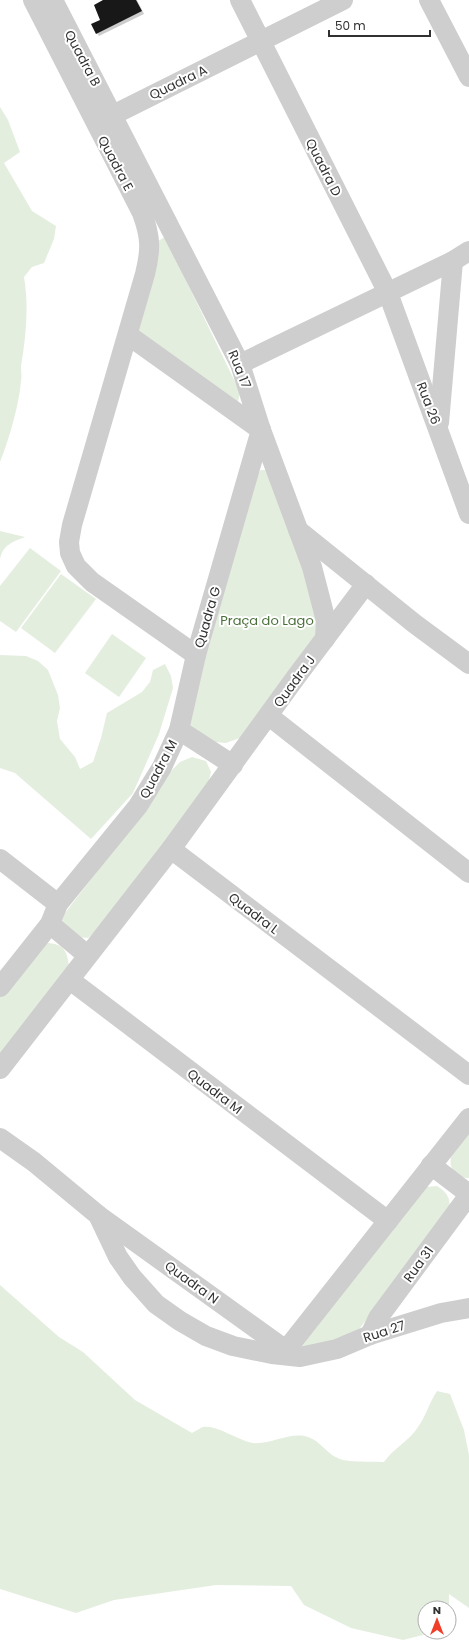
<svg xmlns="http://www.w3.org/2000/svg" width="469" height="1652" font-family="Poppins,sans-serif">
  <rect width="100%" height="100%" fill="#fff"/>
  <!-- green -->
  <g fill="#e4eede">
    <path d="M0,107L8,120L20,152L4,163L32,211L56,226L54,239L44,263L32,267L24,277C29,307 26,336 21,366C21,371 22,376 21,381C19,405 9,440 0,462Z"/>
    <path d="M165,237L240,392L238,402L135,330L158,241Z"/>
    <path d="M261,470H267L308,577L320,634L248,735L226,743L214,742L191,727L187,717L255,476Z"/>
    <path d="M0,531L25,537C12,542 3,545 0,559Z"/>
    <path d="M30,548L61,571L16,632L0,621V586Z"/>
    <path d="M61,574L96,599L55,653L21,628Z"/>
    <path d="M112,634L146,658L119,697L85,673Z"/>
    <path d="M0,655L26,656L38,661L48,670L58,695L60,708L57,721L60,739L75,757L80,769L93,762L101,738L107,713L142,692L150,682L153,670L165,664L171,676L173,688L159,734L133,793L91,839L15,773L0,768Z"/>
    <path d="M192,757L206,761L211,772L207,788L94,933L88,938L77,937L62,922L65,913L116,847L172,770L180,762Z"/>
    <path d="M45,943C62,943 67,949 69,966L0,1054V996Z"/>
    <path d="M469,1129V1178C464,1178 458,1176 455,1173C442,1158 461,1141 469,1129Z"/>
    <path d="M437,1186C448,1193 450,1198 450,1211L353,1337L296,1352L426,1187Z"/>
    <path d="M0,1285L59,1337L83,1352L135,1400L192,1433C196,1431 200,1428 203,1427C217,1425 239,1441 253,1443C271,1445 290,1431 308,1437C321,1441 327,1455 340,1459C351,1463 372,1461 384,1462C394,1448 409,1441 418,1427C426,1416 429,1403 437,1391L450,1394L464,1430L469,1455V1608L449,1594V1608H425V1632H435L403,1640L351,1628L304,1605L291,1586L216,1585L114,1600L76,1613L0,1589Z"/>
  </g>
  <!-- shadow -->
  <path fill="#0003" d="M105,0H137L144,14L99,36L97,33Z"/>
  <!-- building -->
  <path fill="#181818" d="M103,0H136L142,11L96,34L91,24L100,20L94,5Z"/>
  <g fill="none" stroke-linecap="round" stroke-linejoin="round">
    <!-- minor -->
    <g stroke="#cecece" stroke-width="20">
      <path d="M33,0L142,213C151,237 151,250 145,274L72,525L69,542L70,553L76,566L92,582L196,655"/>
      <path d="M53,0L240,364L261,430L312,567L326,621L325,639"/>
      <path d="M240,0L388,293L469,514"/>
      <path d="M429,0L469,77"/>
      <path d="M101,121L343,0"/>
      <path d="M240,364L453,261L469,251"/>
      <path d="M439,423L453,261"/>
      <path d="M298,530L415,624L469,664"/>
      <path d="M269,716L469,873"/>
      <path d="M179,730L233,765"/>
      <path d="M171,849L469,1075"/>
      <path d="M0,859L58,904"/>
      <path d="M50,924L87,955"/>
      <path d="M70,980L388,1221"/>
      <path d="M0,987L50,924L58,904L138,806L162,767L179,730L196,655L261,430L128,335"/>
      <path d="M0,1069L171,849L296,677L366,584"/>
      <path d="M0,1138L34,1162L98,1215L286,1350L295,1354"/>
      <path d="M431,1165L469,1194"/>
      <path d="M98,1215L118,1257L132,1277L156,1304L180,1321L206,1336L233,1346L272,1354L300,1357L337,1349L370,1335L441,1313L469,1308"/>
      <path d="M370,1335L378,1318L469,1195"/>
      <path d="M274,1354L286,1350L469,1118"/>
    </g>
  </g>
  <g text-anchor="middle" stroke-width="4" stroke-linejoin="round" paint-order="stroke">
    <!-- street labels -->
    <g font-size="13" fill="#313131" stroke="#fff">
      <text transform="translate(83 58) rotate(62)" y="5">Quadra B</text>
      <text transform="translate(178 82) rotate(-26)" y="5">Quadra A</text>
      <text transform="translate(116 163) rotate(62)" y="5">Quadra E</text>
      <text transform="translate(324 167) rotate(63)" y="5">Quadra D</text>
      <text transform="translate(240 369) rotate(68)" y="5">Rua 17</text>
      <text transform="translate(429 403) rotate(69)" y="5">Rua 26</text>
      <text transform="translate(207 617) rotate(-74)" y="5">Quadra G</text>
      <text transform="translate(294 681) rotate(-54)" y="5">Quadra J</text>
      <text transform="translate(158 769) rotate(-62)" y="5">Quadra M</text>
      <text transform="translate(254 913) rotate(37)" y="5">Quadra L</text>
      <text transform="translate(215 1091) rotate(37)" y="5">Quadra M</text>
      <text transform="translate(418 1264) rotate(-54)" y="5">Rua 31</text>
      <text transform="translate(192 1282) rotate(36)" y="5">Quadra N</text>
      <text transform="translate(384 1331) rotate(-18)" y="5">Rua 27</text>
    </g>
    <!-- park labels -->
    <g font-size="13" fill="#4a703a" stroke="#fff">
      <text x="267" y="625">Praça do Lago</text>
    </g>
  </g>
  <!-- north arrow -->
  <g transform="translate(437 1620)"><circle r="19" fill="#ffffff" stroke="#adadad"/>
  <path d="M0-3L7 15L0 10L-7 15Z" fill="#f13e2a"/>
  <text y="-6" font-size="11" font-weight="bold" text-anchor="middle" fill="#313131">N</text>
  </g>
  <!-- scale -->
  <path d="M329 30v6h101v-6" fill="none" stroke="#313131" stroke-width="2"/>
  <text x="335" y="30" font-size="12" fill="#313131" stroke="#ffffff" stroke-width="3" paint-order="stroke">50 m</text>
</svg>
